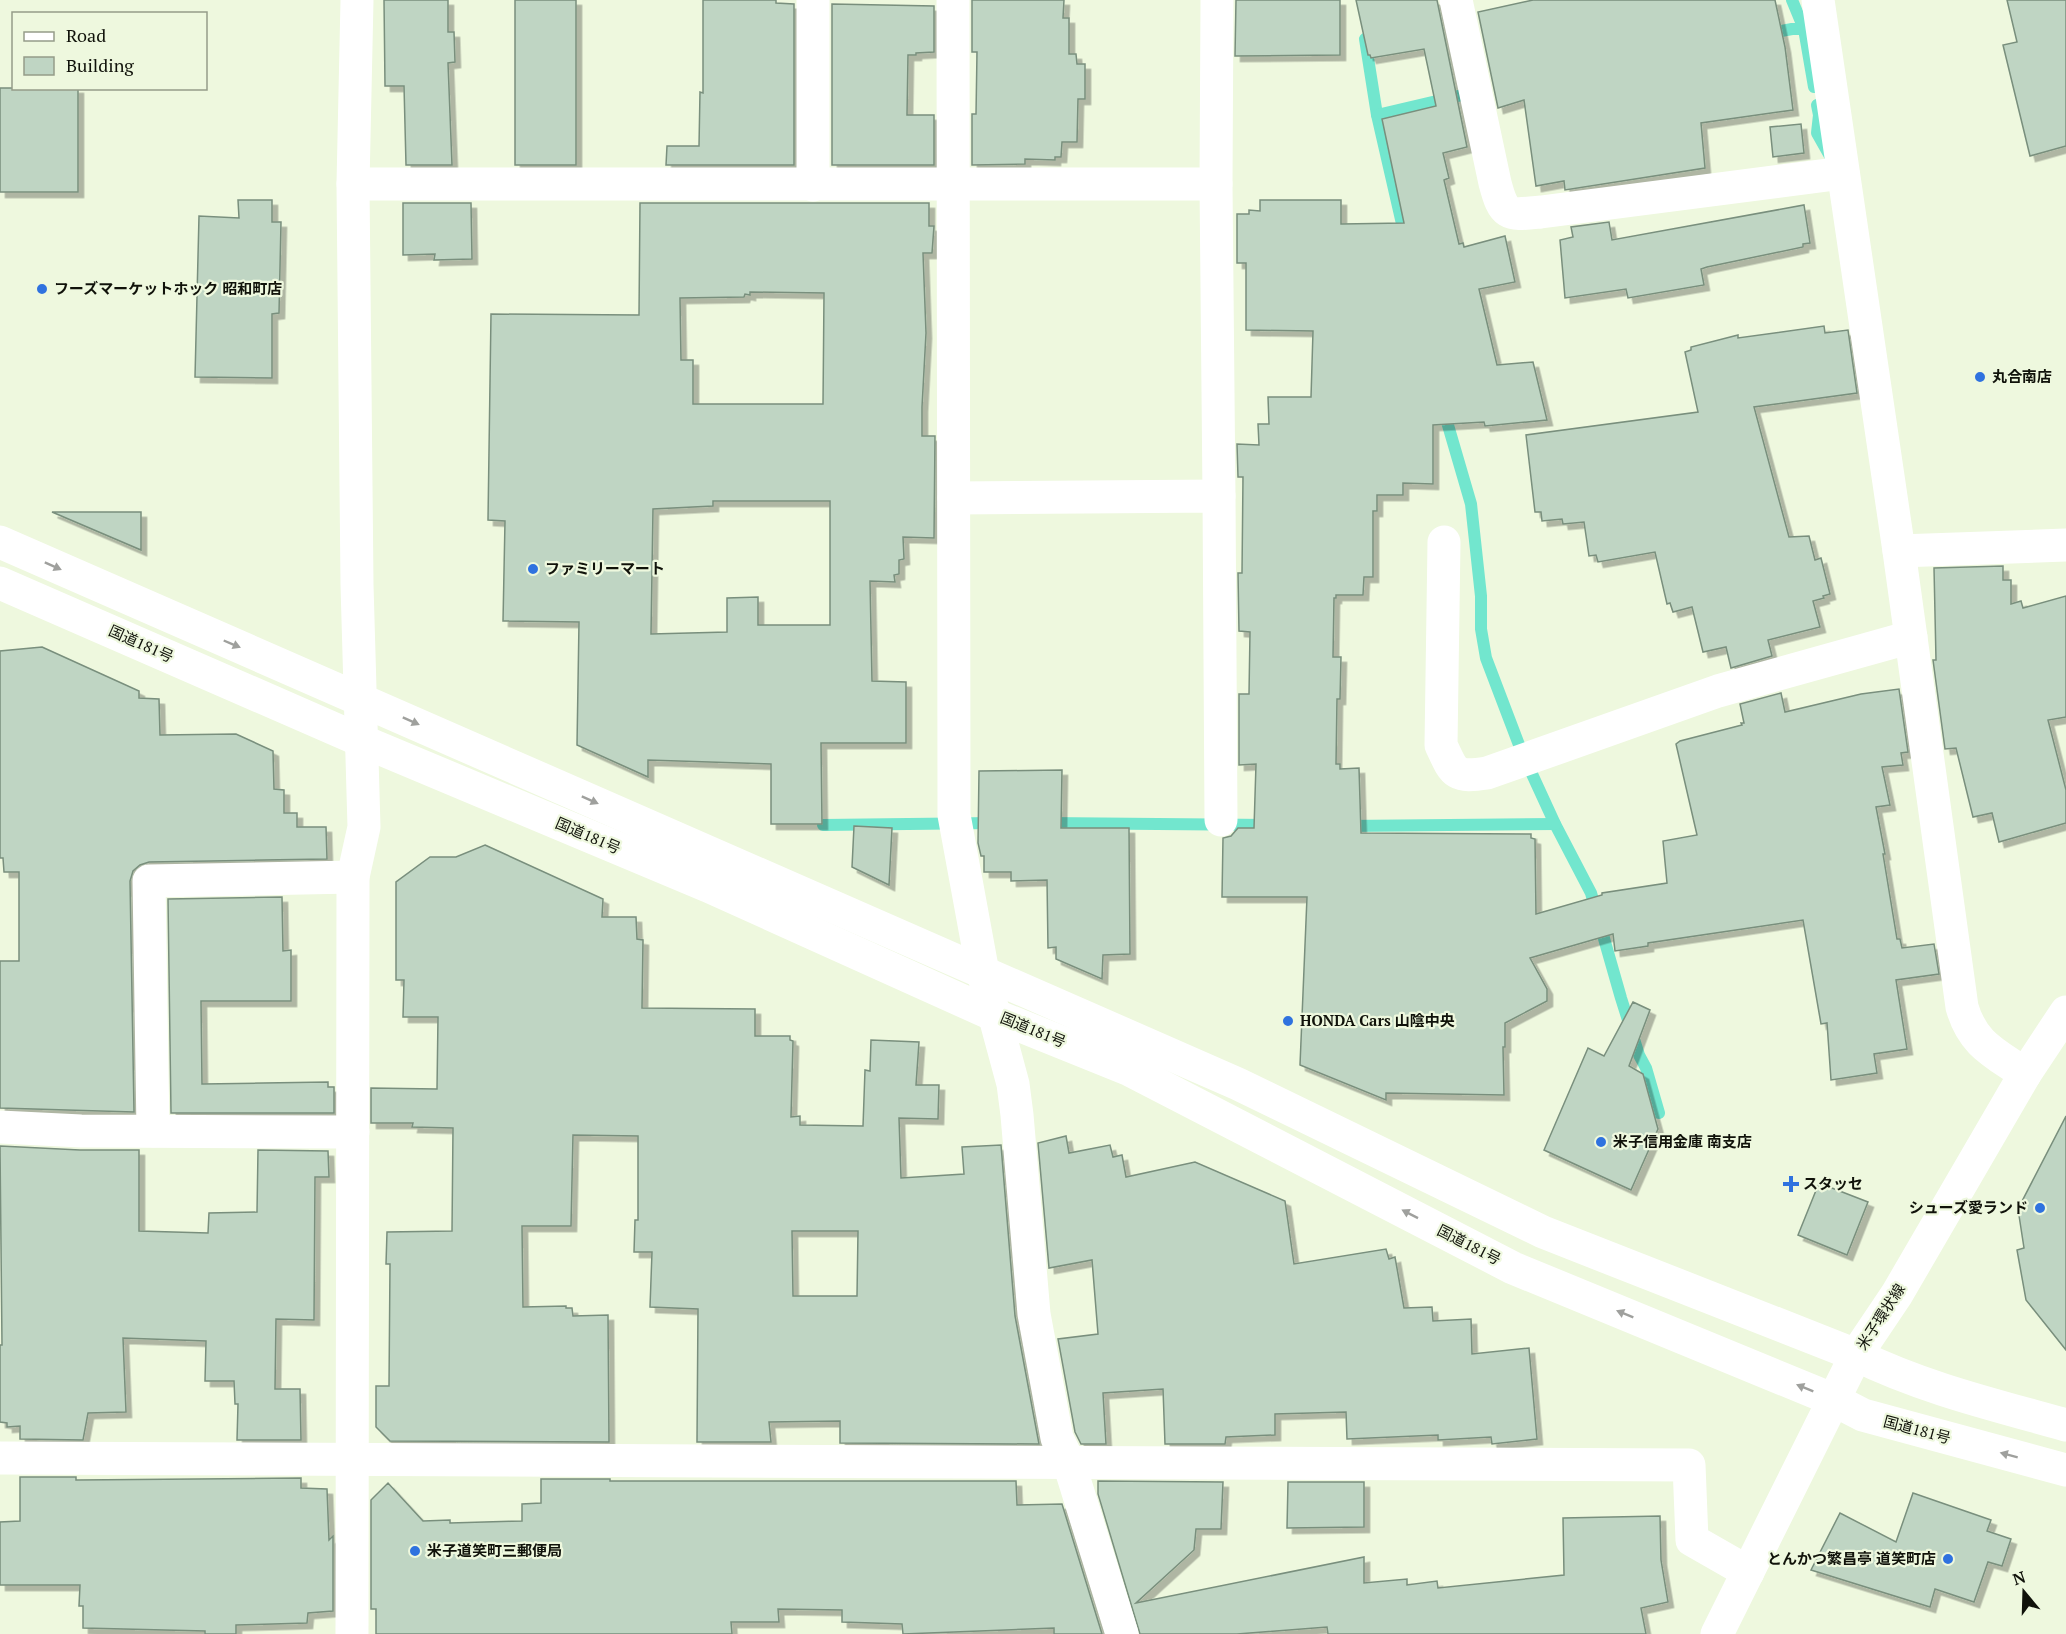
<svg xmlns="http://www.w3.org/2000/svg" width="2066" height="1634" font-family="'PT Serif','Noto Sans JP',serif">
  <defs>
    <filter id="shadow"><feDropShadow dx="5.5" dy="5.5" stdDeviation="0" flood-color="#0004"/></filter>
  </defs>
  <rect width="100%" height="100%" fill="#eef8de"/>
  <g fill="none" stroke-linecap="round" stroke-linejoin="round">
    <!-- stream -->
    <g stroke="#72e6ce" stroke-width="12">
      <path d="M1792,0L1804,29L1814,87"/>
      <path d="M1765,34L1792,29H1804"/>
      <path d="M1365,39L1377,115L1405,237"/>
      <path d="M1817,105L1819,115L1817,133L1830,156"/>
      <path d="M1377,115L1475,92"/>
      <path d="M1443,408L1471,504L1481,596V629L1486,658L1521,750L1555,824L1591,893L1621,998L1639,1055L1646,1068L1659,1113"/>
      <path d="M1046,823L1269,825"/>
      <path d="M823,825L993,823"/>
      <path d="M1346,826L1555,824"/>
    </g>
  </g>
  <!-- building -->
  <g fill="#bfd5c3" stroke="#798f7d" stroke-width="1.5" fill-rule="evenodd" filter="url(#shadow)">
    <path d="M384,0H448V32H454L455,62L448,63L452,165H406L404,86H385Z"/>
    <rect x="515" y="0" width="61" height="165"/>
    <path d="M703,0H776V3L794,4V165H666L667,146H699L700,92L703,93Z"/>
    <path d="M972,0H1064L1063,18H1069V54H1076L1077,64H1085V99H1078L1077,142H1062L1061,157H1055V160L1025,159V164L972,165V114H976L977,52H972Z"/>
    <path d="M1236,0H1340V55L1235,56Z"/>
    <path d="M1356,0H1437L1467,147L1443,153L1449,178L1444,180L1459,244L1463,243L1464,247L1505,236L1515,282L1479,289L1497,365L1533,362L1547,420L1485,426L1484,422L1433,425V484L1403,483V495H1377V511H1373V577H1364L1363,595H1336V598H1334L1333,657H1341L1340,699H1337L1336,764H1340V769L1359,768L1361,833L1531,834V838L1535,839L1536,914L1602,895V893L1667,883L1663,841L1697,835L1676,744L1680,741L1742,725L1741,723H1744L1740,704L1781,693L1785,712L1861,694L1899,689L1908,752L1901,753L1903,765L1882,767L1890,805L1876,807L1885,854H1883L1897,939H1900L1902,948L1934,944L1939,974L1896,980L1907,1049L1874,1054L1877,1073L1831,1080L1827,1023L1821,1024L1803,920L1648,943V946L1615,951L1613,934L1530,958L1547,989V1001L1505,1023V1047H1503L1504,1095L1386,1093V1100L1300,1065L1307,897H1222L1223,838L1231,836L1238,828H1254L1256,764L1239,765V694H1249L1250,632L1239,631L1238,573H1242L1243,477H1238L1237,444L1259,445L1258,424H1269L1268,397H1311L1313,331L1246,330V263H1237V214H1249V210L1260,211V200H1341V224L1404,223L1382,119L1436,106L1424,49L1371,58L1370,55H1368Z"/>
    <path d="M1533,0H1775L1785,47L1793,110L1701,123L1705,168L1565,190L1564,181L1536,186L1524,100L1498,108L1478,12Z"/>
    <path d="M2007,0H2066V146L2030,156L2003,45L2017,42Z"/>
    <path d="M832,4L934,6V52L916,53V55H908L907,115H934V165H832Z"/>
    <rect x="0" y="88" width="78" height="104"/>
    <path d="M1801,124L1804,153L1773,157L1770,127Z"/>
    <path d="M238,200H272V222H281L279,313L272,314V378L195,377L199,216L239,218Z"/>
    <path d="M403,203H471L472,259L434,260L435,254L403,255Z"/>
    <path d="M640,203H929V226H934L932,253H923L926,333L922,407V436H935L934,538L903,537L904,559L899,560V574L894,575L895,582L870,581L872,681L906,682V743H821L822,824H771V764L648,760V777L577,745L579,622L503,621L505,521L488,520L491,314L639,315ZM750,292L824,293L823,404H693V360H681L680,298L744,297L745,294L750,295ZM713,501H830V625H758V597L727,598V632L651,634L653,509L713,506Z"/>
    <path d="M1804,205L1810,243L1803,244V247L1707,267L1701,269L1704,285L1628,298L1626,289L1565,298L1560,240L1573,237L1571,227L1609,222L1612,240Z"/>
    <path d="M1824,326L1825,333L1848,330L1857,393L1754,407L1789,537L1809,536L1815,560L1821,558L1830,594L1823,596L1824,598L1813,601L1820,627L1768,640L1772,656L1731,668L1726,647L1703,652L1692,607L1673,612L1670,603L1667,604L1655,552L1598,562L1596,555L1589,556L1584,522L1563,524L1562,519L1542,521L1541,512H1535L1526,435L1698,412L1685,352L1691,350V347L1738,335V338Z"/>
    <path d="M52,512H141V550Z"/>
    <path d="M2003,566V580H2011V604L2021,601L2023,608L2066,596V717L2048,720L2066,790V823L1999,842L1992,813L1973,817L1956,748L1945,749L1933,660H1936L1934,568Z"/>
    <path d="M42,647L139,691V698L159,699L160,735L236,734L273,751L274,789L284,790V813H297V827H326L327,859L149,862L140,865L133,871L130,881L134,1112L0,1108V961H19V872H4L3,858H0V651Z"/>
    <path d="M1062,770L1061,828H1129L1130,954L1103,955L1102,979L1056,959V947L1048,948L1047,880L1011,881V872H984V856H981L978,843L979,771Z"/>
    <path d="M854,826L892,828L889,885L852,867Z"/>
    <path d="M485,845L603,899L602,917H636L637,939L643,940L642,1008L755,1009V1036H790V1040L793,1041L791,1117L800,1116V1125L863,1126L865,1070L870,1071L871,1040L919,1042L916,1085H939L938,1119L899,1118L901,1178L964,1174L962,1147L1001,1145L1015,1316L1039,1444L840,1443V1421L769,1422L771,1442H697L698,1309L650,1307L652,1252H634L635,1220H638V1136L573,1135L571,1226H522L523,1307L566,1306V1308H572L573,1316L608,1315L609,1442L390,1441L376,1427V1386H389L390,1264H386L387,1232L452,1231L453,1128L412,1127L413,1123H371V1088L437,1089L438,1017H403L404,980H396V882L430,857H456ZM792,1231H858L857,1296H793Z"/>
    <path d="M282,897L283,951L291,950V1001H201L202,1084L328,1082V1087H334V1113H171L168,899Z"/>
    <path d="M1633,1002L1650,1010L1629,1066L1643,1074L1658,1129L1631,1190L1544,1150L1588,1048L1604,1056Z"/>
    <path d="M2066,1116V1350L2026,1300L2017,1250L2024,1248L2018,1209Z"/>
    <path d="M1066,1136L1069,1153L1110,1145L1113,1157L1122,1155L1126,1177L1195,1162L1285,1201L1294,1264L1386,1249L1389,1259L1395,1257L1404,1308L1432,1307L1433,1321L1471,1319L1472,1354L1529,1348L1537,1439L1492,1444L1491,1437L1438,1440V1435L1347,1439L1346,1412L1275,1414V1435L1226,1437L1225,1444H1165L1163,1389L1103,1393L1106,1444H1081L1075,1432L1058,1339L1098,1334L1092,1260L1049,1268L1038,1143Z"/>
    <path d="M0,1146L80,1150H139V1231L208,1233L209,1213L257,1212L258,1150L328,1151L329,1177H315L314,1320L276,1319L275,1389H300L301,1440H237L238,1404H235L234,1381H205L206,1341L123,1338L126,1412L88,1413L83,1440L20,1439V1426L7,1427V1423L0,1422V1345H2Z"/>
    <path d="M1819,1183L1868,1202L1847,1255L1798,1235Z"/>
    <path d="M20,1477H76V1480L301,1478V1488L327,1489L329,1540L333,1536V1611L308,1613L307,1623L236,1625V1634H205V1631L83,1628V1606H79L80,1585H0V1522L20,1521Z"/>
    <path d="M541,1479H610V1481H1016L1017,1505L1062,1504L1102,1634H1054V1628L903,1634L902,1624L842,1622V1610L778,1609L779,1622H731L732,1634H376V1609H371V1500L388,1483L423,1521L450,1520V1523L522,1521V1504L541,1503Z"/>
    <path d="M1098,1481L1223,1482L1221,1529H1196L1194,1550L1136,1603L1364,1557V1583L1407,1579V1585L1437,1581L1438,1588L1564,1575L1563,1518L1660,1516L1661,1560L1668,1602L1641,1608L1646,1634H1328L1327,1627L1237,1634H1140L1098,1494Z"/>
    <path d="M1288,1482H1364V1527L1287,1528Z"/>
    <path d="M1913,1493L1991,1520L1987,1531L2011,1539L2002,1566L1988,1562L1974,1602L1935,1589L1930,1607L1811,1570L1840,1513L1896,1542Z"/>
  </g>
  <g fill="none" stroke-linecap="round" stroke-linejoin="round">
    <!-- minor -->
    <g stroke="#fff" stroke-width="33">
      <path d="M813,0V185"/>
      <path d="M953,0L954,815L983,973L1013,1084L1017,1115L1034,1314L1057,1438L1069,1463L1122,1634"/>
      <path d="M1217,0L1216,184L1219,496"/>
      <path d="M1456,0L1495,183C1504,217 1508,215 1541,212L1843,173"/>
      <path d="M1818,0L1899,551L1962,1007C1973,1045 1995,1053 2025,1074"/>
      <path d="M353,184H1216"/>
      <path d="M954,498L1219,496L1221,820"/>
      <path d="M1444,542L1441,745C1454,773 1454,778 1487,773L1718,691L1911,637"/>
      <path d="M1899,551L2066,545"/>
      <path d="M0,1127L81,1131L353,1132"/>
      <path d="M153,1131L149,881L353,877"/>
      <path d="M0,1458L1689,1465L1692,1540L1748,1572"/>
      <path d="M352,1634L353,877L364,827L357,585L353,184L357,0"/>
    </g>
    <!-- major -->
    <path stroke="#fff" stroke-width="33" d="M1717,1634L1856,1355L1897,1294L2025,1074L2066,1012"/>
    <!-- highway -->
    <g stroke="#fff" stroke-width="33">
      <path d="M0,542L1238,1084L1543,1232L1856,1355C1923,1388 1995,1405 2066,1425"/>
      <path d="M0,583L362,741L708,886L994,1015L1130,1070L1513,1268L1834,1400L1863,1415L2066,1470"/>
    </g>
  </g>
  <!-- one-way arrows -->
  <defs><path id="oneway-solid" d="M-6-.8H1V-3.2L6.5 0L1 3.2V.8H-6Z" transform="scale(1.5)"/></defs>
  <g fill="#9fa09d">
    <use href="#oneway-solid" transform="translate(53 566) rotate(24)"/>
    <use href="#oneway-solid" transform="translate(232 644) rotate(23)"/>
    <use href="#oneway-solid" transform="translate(411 721) rotate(24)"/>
    <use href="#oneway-solid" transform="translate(590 800) rotate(24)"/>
    <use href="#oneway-solid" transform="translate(1410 1214) rotate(-153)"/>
    <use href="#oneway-solid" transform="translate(1625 1314) rotate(-158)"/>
    <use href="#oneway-solid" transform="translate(1805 1388) rotate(-158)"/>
    <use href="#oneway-solid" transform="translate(2009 1455) rotate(-165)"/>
  </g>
  <!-- markers -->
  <g fill="#2f72df" stroke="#eef8de" stroke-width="2">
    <circle cx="42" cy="289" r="6"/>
    <circle cx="1980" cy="377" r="6"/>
    <circle cx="533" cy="569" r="6"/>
    <circle cx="1288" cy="1021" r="6"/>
    <circle cx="1601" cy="1142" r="6"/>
    <path d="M1788 1175h6v6h6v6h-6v6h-6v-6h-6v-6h6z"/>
    <circle cx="2040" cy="1208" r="6"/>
    <circle cx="415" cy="1551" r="6"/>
    <circle cx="1948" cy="1559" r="6"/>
  </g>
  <g text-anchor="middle" stroke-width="4.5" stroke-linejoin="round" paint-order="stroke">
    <!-- poi labels -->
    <g font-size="15" font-weight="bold" fill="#10120a" stroke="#eef8de" text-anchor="start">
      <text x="54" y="294">フーズマーケットホック 昭和町店</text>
      <text x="1992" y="382">丸合南店</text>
      <text x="545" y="574">ファミリーマート</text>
      <text x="1300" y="1026">HONDA Cars 山陰中央</text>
      <text x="1613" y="1147">米子信用金庫 南支店</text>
      <text x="1803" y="1189">スタッセ</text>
      <text x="2028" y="1213" text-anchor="end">シューズ愛ランド</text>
      <text x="427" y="1556">米子道笑町三郵便局</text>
      <text x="1936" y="1564" text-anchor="end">とんかつ繁昌亭 道笑町店</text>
    </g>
    <!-- street labels -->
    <g font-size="15" fill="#10120a" stroke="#eef8de">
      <text transform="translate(141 644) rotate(24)" y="5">国道181号</text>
      <text transform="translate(588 836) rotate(23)" y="5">国道181号</text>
      <text transform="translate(1033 1030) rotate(22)" y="5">国道181号</text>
      <text transform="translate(1469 1245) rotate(27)" y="5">国道181号</text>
      <text transform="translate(1881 1317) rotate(-57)" y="5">米子環状線</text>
      <text transform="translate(1917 1430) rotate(15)" y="5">国道181号</text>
    </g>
  </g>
  <!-- legend -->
  <rect x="12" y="12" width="195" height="78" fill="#eef8de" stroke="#959c89" stroke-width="1.5"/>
  <rect x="24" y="32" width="30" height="9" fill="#ffffff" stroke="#959c89" stroke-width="1.5"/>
  <text x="66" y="42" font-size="18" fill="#10120a">Road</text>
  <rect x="24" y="57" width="30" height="18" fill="#bfd5c3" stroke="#959c89" stroke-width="1.5"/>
  <text x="66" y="72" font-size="18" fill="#10120a">Building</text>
  <!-- north arrow -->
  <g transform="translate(2024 1592) rotate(341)" stroke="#eef8de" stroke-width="4.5" paint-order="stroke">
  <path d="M0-4.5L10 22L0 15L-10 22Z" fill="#10120a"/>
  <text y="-9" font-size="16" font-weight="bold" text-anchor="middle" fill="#10120a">N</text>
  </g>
</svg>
